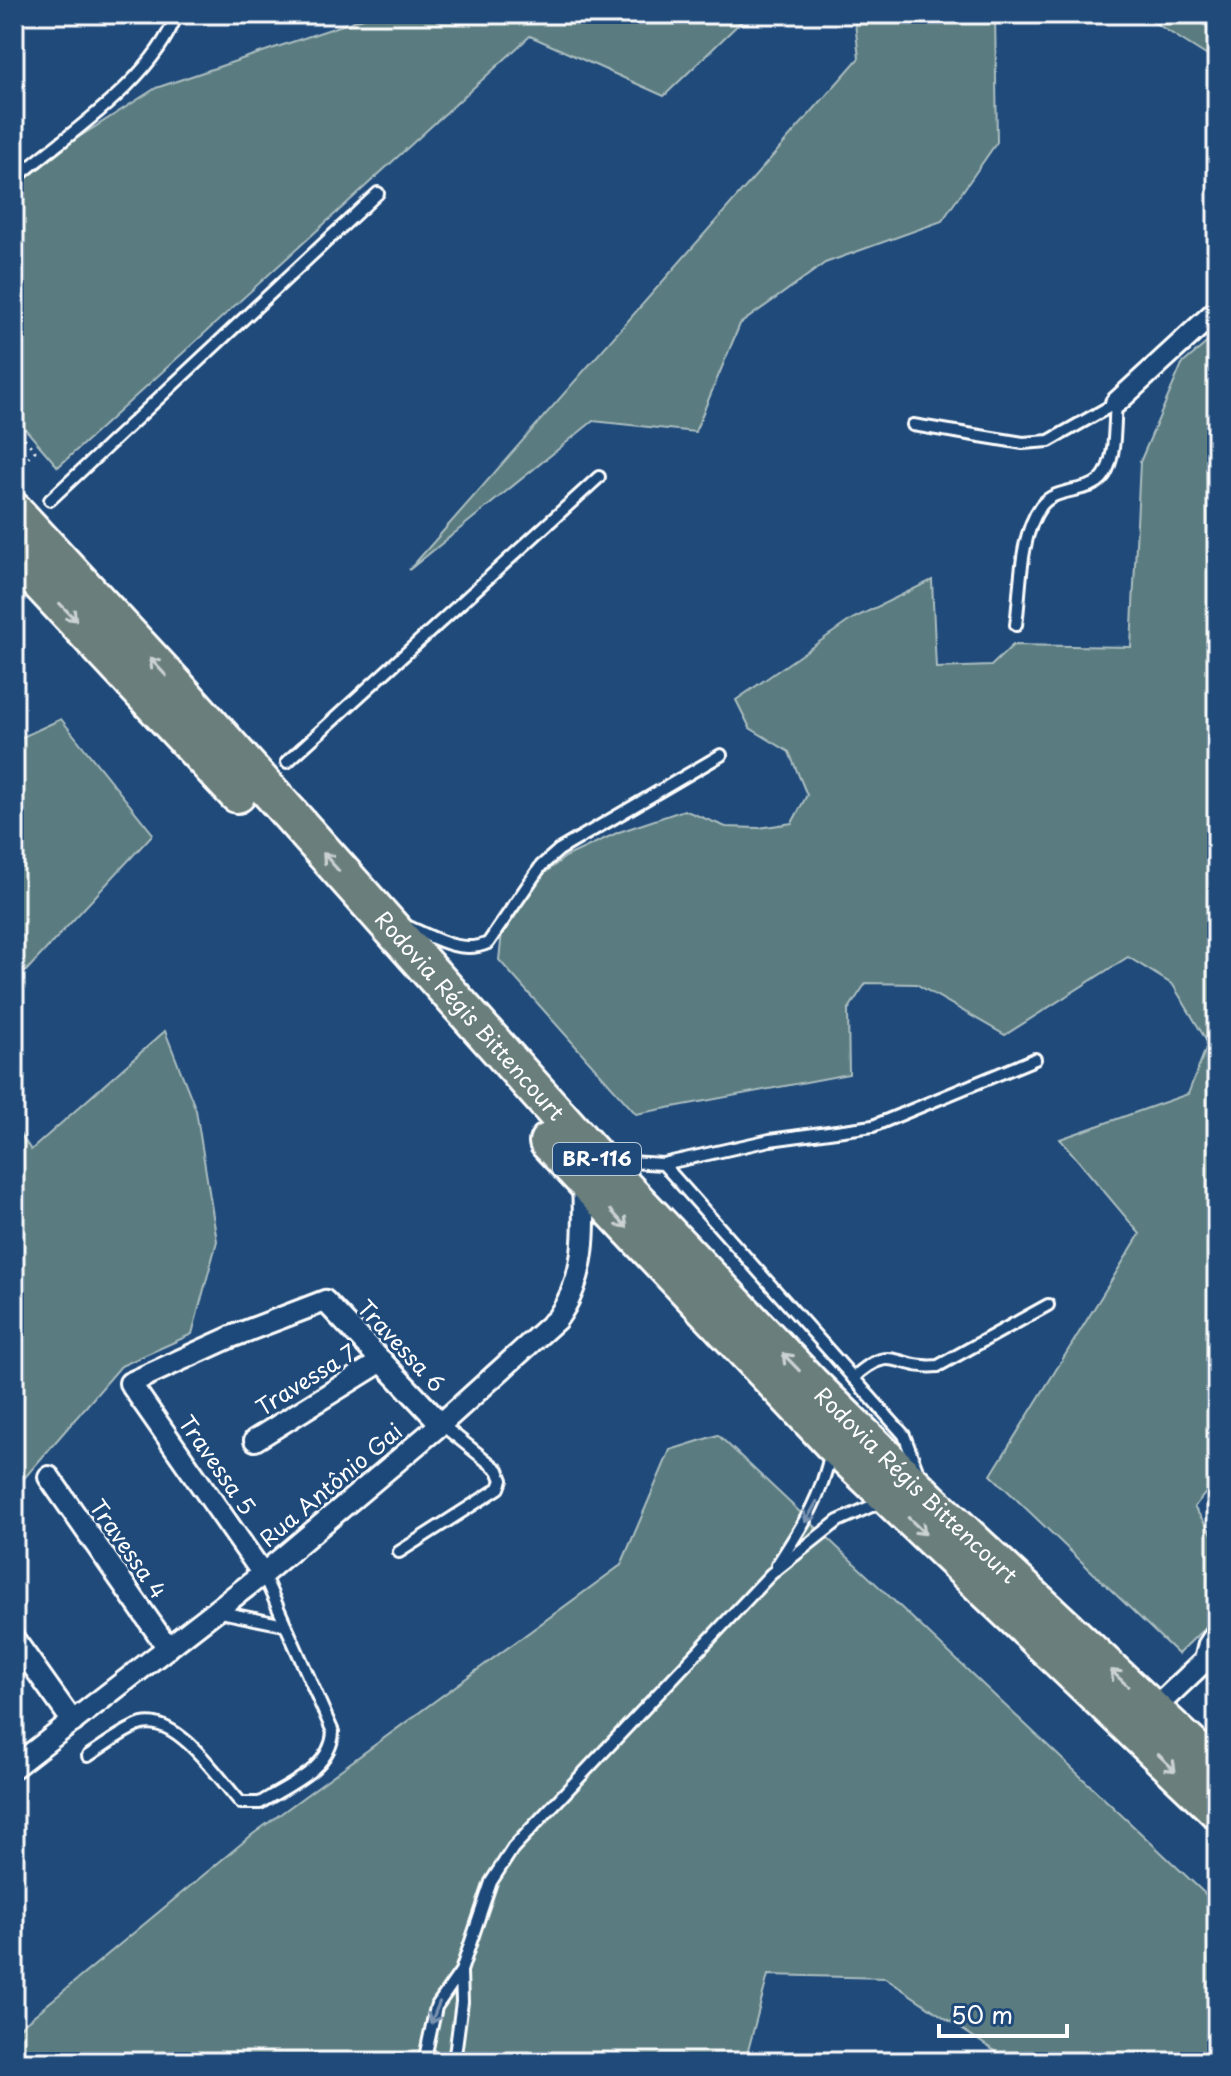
<svg xmlns="http://www.w3.org/2000/svg" width="1231" height="2076" font-family="'Playpen Sans',sans-serif">
  <rect width="100%" height="100%" fill="#1f4a7a"/>
  <filter id="ink" filterUnits="userSpaceOnUse"><feTurbulence type="fractalNoise" baseFrequency=".0125" numOctaves="2"/><feDisplacementMap in="SourceGraphic" scale="16" xChannelSelector="R" yChannelSelector="G"/><feConvolveMatrix kernelMatrix="1 2 1 2 8 2 1 2 1" color-interpolation-filters="sRGB"/></filter>
  <g filter="url(#ink)">
    <!-- green -->
    <g fill="#5a7c80" stroke="#acbec0" stroke-width="2">
      <path d="M375,14H749L664,96L530,36L58,467L14,416V189L54,153L156,88Z"/>
      <path d="M854,14H995L997,142L942,221L825,263L740,324L695,432L593,421L409,570L859,58Z"/>
      <path d="M1141,14H1217V62Z"/>
      <path d="M1217,334V1479L1194,1507L1217,1541V1616L1178,1654L991,1475L1140,1234L1060,1139L1188,1094L1208,1043L1173,985L1128,957L1005,1035L916,984L866,983L848,1010L849,1074L636,1114L499,960L505,905L565,857L619,832L684,810L726,827L759,828L792,823L807,795L789,752L750,728L736,700L852,619L932,580L936,668L991,666L1013,645L1131,647L1140,462L1182,364Z"/>
      <path d="M61,719L153,834L14,984V741Z"/>
      <path d="M165,1031L196,1110L217,1241L192,1334L121,1366L14,1490V1125L31,1150Z"/>
      <path d="M718,1435L1217,1905V2062H1011L885,1978L768,1975L745,2062H14V2032L253,1834L621,1565L670,1450Z"/>
    </g>
    <g fill="none" stroke-linecap="round" stroke-linejoin="round">
      <!-- stream -->
      <path stroke="#92adc9" stroke-width="5" d="M1189,14L1217,31"/>
      <defs>
        <g id="lane">
          <path d="M14,180C68,133 151,83 177,14"/>
          <path d="M913,425L1023,443L1049,441L1116,403"/>
          <path d="M50,500L378,193"/>
          <path d="M1016,625C1021,589 1019,536 1041,506C1059,483 1096,497 1107,470C1116,451 1114,424 1116,403"/>
          <path d="M287,762L599,477"/>
          <path d="M409,927C435,938 461,955 488,943L541,866L559,850L721,755"/>
          <path d="M613,1161L663,1164L904,1435L918,1472"/>
          <path d="M663,1164L770,1140L873,1126L1035,1059"/>
          <path d="M853,1378C893,1341 895,1370 938,1366L1048,1305"/>
          <path d="M399,1552L499,1488L502,1480L498,1470L441,1424"/>
          <path d="M777,1565C803,1525 821,1499 831,1451"/>
          <path d="M216,1611L284,1625"/>
          <path d="M1200,1660L1204,1643L1217,1623"/>
          <path d="M88,1756C104,1746 125,1729 142,1724C178,1715 220,1780 241,1803H260C288,1785 331,1769 333,1732L263,1574"/>
          <path d="M424,2062L436,2007L461,1971L491,1882L513,1848L771,1574L838,1521L883,1501"/>
          <path d="M454,2062L462,2002L461,1972"/>
        </g>
        <g id="street">
          <path d="M1116,403L1217,310"/>
          <path d="M255,1440L382,1361"/>
          <path d="M49,1477L168,1648"/>
          <path d="M263,1574L130,1383L231,1337L325,1301L441,1424"/>
          <path d="M14,1639L73,1722"/>
          <path d="M1153,1710L1217,1649"/>
          <path d="M14,1767L263,1574L441,1424L557,1319C587,1277 585,1231 583,1182"/>
        </g>
        <g id="highway">
          <path id="s1" d="M14,511L174,684L597,1159L810,1383L929,1500L1217,1770"/>
          <path d="M14,555L237,794"/>
          <path d="M548,1142L832,1443L1217,1810"/>
        </g>
      </defs>
      <!-- lane casing -->
      <use href="#lane" stroke="#fff" stroke-width="16"/>
      <!-- street casing -->
      <use href="#street" stroke="#fff" stroke-width="26"/>
      <!-- highway casing -->
      <use href="#highway" stroke="#fff" stroke-width="42"/>
      <!-- path -->
      <path stroke="#fff" stroke-width="3" stroke-dasharray="2 6" stroke-linecap="butt" d="M14,426L35,451L28,458L14,441"/>
      <!-- lane -->
      <use href="#lane" stroke="#1f4a7a" stroke-width="10"/>
      <!-- street -->
      <use href="#street" stroke="#1f4a7a" stroke-width="20"/>
      <!-- highway -->
      <use href="#highway" stroke="#6b7f7c" stroke-width="36"/>
    </g>
    <!-- one-way arrows -->
    <defs><path id="oneway-shaft" d="M-6 0H5M1.5-3L5.5 0L1.5 3" fill="none" stroke-width="1.6" stroke-linecap="round" stroke-linejoin="round" transform="scale(2)"/></defs>
    <g stroke="#cbd2d1">
      <use href="#oneway-shaft" transform="translate(68 612) rotate(46)"/>
      <use href="#oneway-shaft" transform="translate(158 667) rotate(-133)"/>
      <use href="#oneway-shaft" transform="translate(331 862) rotate(-131)"/>
      <use href="#oneway-shaft" transform="translate(619 1219) rotate(47)"/>
      <use href="#oneway-shaft" transform="translate(791 1362) rotate(-134)"/>
      <use href="#oneway-shaft" transform="translate(917 1526) rotate(44)"/>
      <use href="#oneway-shaft" transform="translate(1119 1678) rotate(-137)"/>
      <use href="#oneway-shaft" transform="translate(1167 1763) rotate(44)"/>
    </g>
    <g stroke="#7992af">
      <use href="#oneway-shaft" transform="translate(811 1512) rotate(119)"/>
      <use href="#oneway-shaft" transform="translate(435 2013) rotate(112)"/>
    </g>
  </g>
  <g text-anchor="middle" stroke-width="6" stroke-linejoin="round" paint-order="stroke">
    <!-- shield labels -->
    <rect fill="#1f4a7a" stroke="#bcc9d7" stroke-width="2" x="553" y="1143" width="88" height="32" rx="6"/>
    <g font-size="20" font-weight="bold" fill="#fff">
      <text x="597" y="1166">BR-116</text>
    </g>
    <!-- street labels -->
    <g font-size="22" fill="#fff" stroke="#1f4a7a">
      <text dy="8" stroke="none"><textPath href="#s1" startOffset="680">Rodovia Régis Bittencourt</textPath></text>
      <text transform="translate(401 1346) rotate(47)" y="8">Travessa 6</text>
      <text transform="translate(306 1380) rotate(-32)" y="8">Travessa 7</text>
      <text transform="translate(217 1465) rotate(55)" y="8">Travessa 5</text>
      <text transform="translate(331 1485) rotate(-40)" y="8">Rua Antônio Gai</text>
      <text dy="8" stroke="none"><textPath href="#s1" startOffset="1328">Rodovia Régis Bittencourt</textPath></text>
      <text transform="translate(128 1549) rotate(55)" y="8">Travessa 4</text>
    </g>
  </g>
  <!-- margin -->
  <rect width="1231" height="2076" fill="none" stroke="#1f4a7a" stroke-width="48"/>
  <rect x="24" y="24" width="1183" height="2028" fill="none" stroke="#fff" stroke-width="3" filter="url(#ink)"/>
  <!-- scale -->
  <path d="M939 2024v12h128v-12" fill="none" stroke="#ffffff" stroke-width="4"/>
  <text x="951" y="2024" font-size="24" fill="#ffffff" stroke="#1f4a7a" stroke-width="6" paint-order="stroke">50 m</text>
</svg>
